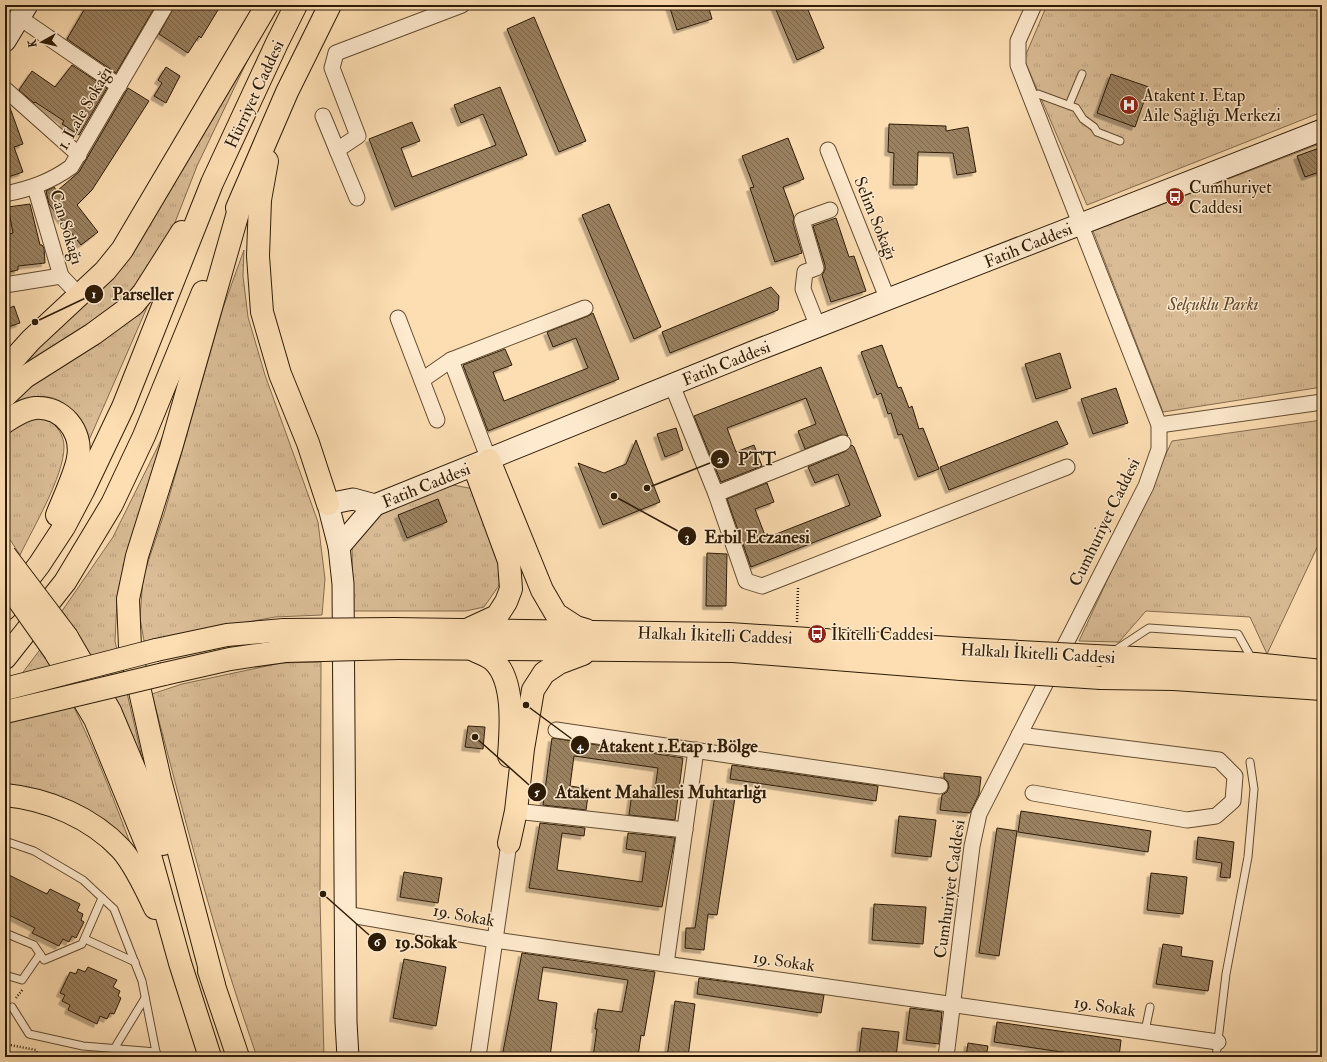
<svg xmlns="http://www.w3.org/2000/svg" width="1327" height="1062" font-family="'IM FELL Double Pica',serif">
  <defs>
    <pattern id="grass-tufts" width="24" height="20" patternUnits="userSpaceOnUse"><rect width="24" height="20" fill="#dabd96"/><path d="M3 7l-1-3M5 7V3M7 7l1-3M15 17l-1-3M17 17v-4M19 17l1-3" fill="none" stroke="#bba280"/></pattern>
    <pattern id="building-back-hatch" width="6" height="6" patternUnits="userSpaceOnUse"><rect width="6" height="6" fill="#9a8160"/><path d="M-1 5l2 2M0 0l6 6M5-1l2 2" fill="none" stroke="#7e694d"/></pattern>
    <filter id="shadow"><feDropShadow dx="-3.5" dy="3.5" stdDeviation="0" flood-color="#0004"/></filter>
  </defs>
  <rect width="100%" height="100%" fill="#fddeb3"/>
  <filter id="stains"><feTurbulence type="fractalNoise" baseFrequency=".005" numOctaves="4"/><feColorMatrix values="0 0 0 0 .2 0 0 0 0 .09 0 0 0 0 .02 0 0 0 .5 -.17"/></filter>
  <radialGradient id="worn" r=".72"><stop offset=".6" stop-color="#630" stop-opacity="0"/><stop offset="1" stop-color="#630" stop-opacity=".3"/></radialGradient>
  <!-- grass -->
  <g fill="url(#grass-tufts)" stroke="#846c4e">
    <path d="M1047,5H1322V112L1087,205L1024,59Z"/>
    <path d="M259,36L197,166L172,230L128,298L17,373L48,337Z"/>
    <path d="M1322,143V387L1163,412L1093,231Z"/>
    <path d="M244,250L243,276L248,317L265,375L318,522L325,579L322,615L275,617L144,641L140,618L143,577L165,511L223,308Z"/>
    <path d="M152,296L86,447C83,438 78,419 73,412C55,389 26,395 5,409L34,382Z"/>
    <path d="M24,417L49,418C57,427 64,435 64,447C64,476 33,528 20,555L5,532V433L12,426Z"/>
    <path d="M1322,420V537L1267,654L1250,617L1146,611L1119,642L1079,641L1172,441Z"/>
    <path d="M168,426L127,553L117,600L115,641L142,758L90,655L62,611L113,537Z"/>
    <path d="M453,485L474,489L503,572L498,587L484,607L466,611H353L352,547L375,515Z"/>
    <path d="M42,647C81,714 106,778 133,851L5,787V696Z"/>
    <path d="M321,662L320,899L324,1057H257C215,938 184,816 152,694L182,684L281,663Z"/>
  </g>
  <!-- building -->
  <g fill="url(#building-back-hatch)" stroke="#2e1c06" filter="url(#shadow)">
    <path d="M87,5H156L116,73L67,39Z"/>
    <path d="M175,5H221L201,38L199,36L188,53L159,34Z"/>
    <path d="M669,5H708L712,19L677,30Z"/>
    <path d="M774,5H806L824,48L797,60Z"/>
    <path d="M534,17L586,141L559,152L507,29Z"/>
    <path d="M72,65L107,88L79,135L62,124L64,121L35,102L34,103L19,90L32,71L55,87Z"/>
    <path d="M166,67L180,76L166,103L154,96L162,83L158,80Z"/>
    <path d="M1111,74L1149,87L1135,127L1097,113Z"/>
    <path d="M500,87L527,155L395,207L369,139L412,122L420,141L401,148L412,177L496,145L483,114L461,123L454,105Z"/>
    <path d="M128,88L149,101L92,190L77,205L98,232L81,245L49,204L46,191L54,187L57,191L79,172Z"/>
    <path d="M5,101L9,105L23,144L14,147L23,172L5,178Z"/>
    <path d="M889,124L946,126V131L968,127L976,172L957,175L953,153L918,152L917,185H893L894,153L888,152Z"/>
    <path d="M788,138L804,179L783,187L794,217L793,223L802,253L775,262L750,188L754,187L742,156Z"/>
    <path d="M1322,147V171L1305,177L1297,156Z"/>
    <path d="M30,204L40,245H42L44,248L45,263L18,266V270L5,273V235L13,233L8,207Z"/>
    <path d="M609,204L661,327L634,339L582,215Z"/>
    <path d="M836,218L849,257L854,256L866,291L831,302L822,275L825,270V265L813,226Z"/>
    <path d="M771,287L779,296L778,310L670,353L662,332Z"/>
    <path d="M14,306L20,323L8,327L5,320V310Z"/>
    <path d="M593,313L619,379L488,431L463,365L505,349L512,365L493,372L504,401L588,368L576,338L553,347L547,332L588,316Z"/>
    <path d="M882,345L898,388L901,387L909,408L912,406L919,429L923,428L939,469L918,477L902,434L898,435L891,413L888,414L881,393L877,395L861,352Z"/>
    <path d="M1060,353L1071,388L1036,399L1025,364Z"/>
    <path d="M821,367L848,436L840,435L805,449L798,431L816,424L806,398L727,428L736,452L754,445L762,466L721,482L694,416Z"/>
    <path d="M1116,388L1128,423L1093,434L1081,399Z"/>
    <path d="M1057,421L1068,444L949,490L940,467Z"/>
    <path d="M676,428L683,450L665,457L657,434Z"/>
    <path d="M636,440L660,502L603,525L578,463L604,473L626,464Z"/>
    <path d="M852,445L854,447L881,516L751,567L727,499L767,483L774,502L755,509L766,538L850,505L838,474L815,483L808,467L846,451Z"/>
    <path d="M438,499L447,522L407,538L398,515Z"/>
    <path d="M707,553L727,554L726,606H706Z"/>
    <path d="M468,726L485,727L483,749L465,747Z"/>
    <path d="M552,738L683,758L675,820L629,815L632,793L654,796L658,768L574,756L570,786L589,789L586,810L543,805Z"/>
    <path d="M732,765L878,786L876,801L730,779Z"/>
    <path d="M944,773L981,777L979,794L970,813L940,810L942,795L947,792L949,787L948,782L944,778Z"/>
    <path d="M716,788L736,791L717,915L708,914L704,950L685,948L686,928H695Z"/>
    <path d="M1021,811L1151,831L1148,852L1018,832Z"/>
    <path d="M899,816L936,820L931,857L895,853Z"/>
    <path d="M540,823L585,828L584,836L562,833L557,870L642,882L646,852L626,849L628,833L675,838L662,907L529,888Z"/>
    <path d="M997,828L1017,831L999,956L979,953Z"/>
    <path d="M1198,837L1234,842L1230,878L1220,877L1222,863L1196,859Z"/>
    <path d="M404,872L442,878L438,903L400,897Z"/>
    <path d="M5,873L47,894L50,889L80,904L77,911L83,914L81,920L84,922L76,938L72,936L69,942L63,939L59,946L32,933L35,928L5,913Z"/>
    <path d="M1151,873L1187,877L1183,914L1147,910Z"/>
    <path d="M874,904L926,907L923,944L872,940Z"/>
    <path d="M1163,944L1182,947L1181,956L1213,961L1208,991L1156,984Z"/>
    <path d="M522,953L655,972L644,1036L641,1035L638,1057H593L597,1029H595L598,1009L622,1012L628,980L543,967L538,1000L557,1003L550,1057L529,1055V1057H502Z"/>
    <path d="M404,959L446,967L436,1026L393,1018Z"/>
    <path d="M88,967L117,980L113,987L120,991L118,996L121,998L114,1014L110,1013L107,1019L100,1016L97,1024L68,1010L70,1005L62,1001L65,995L60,993L70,972L76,974L78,969L85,972Z"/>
    <path d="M699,978L824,995L821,1013L697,994Z"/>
    <path d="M675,1001L695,1004L688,1057H667Z"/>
    <path d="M910,1008L942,1012L939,1044L906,1040Z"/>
    <path d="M997,1022L1121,1040L1119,1057H1095L994,1042Z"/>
    <path d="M862,1028L899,1032L896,1057H859Z"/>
    <path d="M968,1043L988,1046L986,1057H966Z"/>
  </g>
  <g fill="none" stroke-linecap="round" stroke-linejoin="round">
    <defs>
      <g id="lane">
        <path d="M1030,97L1038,94L1076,108L1083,119L1094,127L1097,132L1120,141"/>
        <path d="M1069,105L1082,74"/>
        <path d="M1114,651L1149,628L1238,634L1253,661"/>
        <path d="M5,841L34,851L83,880L114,909L142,981L157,1057"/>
        <path d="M5,933L34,945L44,960L82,944L102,898"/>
        <path d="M85,939L135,962"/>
        <path d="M5,975L22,980L40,954"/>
        <path d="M12,1007L29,1034L83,1046L156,1052"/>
        <path d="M1145,1031L1150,1007"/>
        <path d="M114,1049L145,998"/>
        <path d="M1216,1057L1226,974L1248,857L1254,789L1250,762"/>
      </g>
      <g id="street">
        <path d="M20,18L119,86"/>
        <path d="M5,89L79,155"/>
        <path d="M323,116L337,150L358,136L332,68L336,53L462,5"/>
        <path d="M337,150L357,198"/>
        <path d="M828,150L888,300"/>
        <path d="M35,187L61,276L79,295"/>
        <path d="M5,194C30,189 50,182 71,167L166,5"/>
        <path d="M5,285L61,276"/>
        <path d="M398,318L437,420"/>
        <path d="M818,327L803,289L805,272L816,268L802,220L830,210"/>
        <path d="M451,360L489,460"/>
        <path d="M422,380L451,360L585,308"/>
        <path d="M672,385L716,494L746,581L762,586L1067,467"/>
        <path d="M1159,425L1322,402"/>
        <path d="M716,494L843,443"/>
        <path d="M556,730L940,786"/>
        <path d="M1019,735L1219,760L1235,776L1233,801L1216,816L1187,820L1033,793"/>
        <path d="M516,811L685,830"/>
        <path d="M345,914L495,940L1218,1042"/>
        <path d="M666,964L696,750"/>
        <path d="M478,1057L509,843"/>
        <path d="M946,1057L972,846L979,814L1146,486L1159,449V425L1018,65V41L1034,5"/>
      </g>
      <g id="secondary">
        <path d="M5,41L27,5"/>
        <path d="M339,547L375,505L760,349L1322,130"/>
        <path d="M348,1057L346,1022L343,584L339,547L328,504L353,499L375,505"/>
      </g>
      <g id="primary">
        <path d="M267,161L260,200L258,256L262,312L280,374L308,443L328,504"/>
        <path d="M237,208L287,92L330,5"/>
        <path d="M5,369L31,340L105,271L122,250L267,5"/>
        <path d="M5,396L25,377L93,334L134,304L144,292L182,232"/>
        <path d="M5,422C14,416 24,409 35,408C62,406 83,431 78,458C76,472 63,500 57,515"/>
        <path d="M489,460L542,590L556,614L576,627L586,630"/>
        <path d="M5,609L39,565L64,527L83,491L123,407L212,183L277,43L296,5"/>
        <path d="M471,628L497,616L506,602L511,589L509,561L474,466"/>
        <path d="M394,629L729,634L966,649"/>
        <path d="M67,637L110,711L147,799L163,844"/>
        <path d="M399,648L733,651L961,669"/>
        <path d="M472,649C479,653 489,656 494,661C515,681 511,729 509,756"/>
        <path d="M156,650L227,635L284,630"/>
        <path d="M55,652L95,719L148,848L180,963L210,1057"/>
        <path d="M1095,656L1255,664L1322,671"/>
        <path d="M5,658L65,582L112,504L144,436L203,292"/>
        <path d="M164,674L230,659L285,651"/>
        <path d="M1101,678L1174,679L1322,689"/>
        <path d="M5,795C48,799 92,818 121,849C132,861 148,893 155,908"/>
        <path d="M509,843L516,811L523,749L533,690L544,673L559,663L583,654"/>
        <path d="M209,971L238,1057"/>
        <path d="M214,985L160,780L130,647L128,599L137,556L171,448L243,195"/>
      </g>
    </defs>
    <!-- lane casing -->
    <use href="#lane" stroke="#624c31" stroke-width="9"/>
    <!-- street casing -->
    <use href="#street" stroke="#624c31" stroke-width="17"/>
    <!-- secondary casing -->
    <use href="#secondary" stroke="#2e1c06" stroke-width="23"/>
    <!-- primary casing -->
    <use href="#primary" stroke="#2e1c06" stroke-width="24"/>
    <!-- path -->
    <g stroke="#2e1c06" stroke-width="2.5" stroke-dasharray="1 2" stroke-linecap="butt">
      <path d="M797,622L798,587"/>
      <path d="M16,998L23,989"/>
      <path d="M5,1029L8,1020"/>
      <path d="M5,1044L36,1050L38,1057"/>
    </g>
    <!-- lane -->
    <use href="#lane" stroke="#feeace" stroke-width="7"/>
    <!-- street -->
    <use href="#street" stroke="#feeace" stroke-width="15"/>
    <!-- secondary -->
    <use href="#secondary" stroke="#feeace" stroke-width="21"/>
    <!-- primary -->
    <use href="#primary" stroke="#fddeb3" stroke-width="22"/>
    <defs>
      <g id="primary-bridge">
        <path d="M5,555L67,637"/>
        <path d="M5,581L55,652"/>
        <path d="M284,630L394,629"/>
        <path d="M966,649L1095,656"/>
        <path d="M285,651L399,648"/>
        <path d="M961,669L1101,678"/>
        <path d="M5,689L156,650"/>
        <path d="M5,712L164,674"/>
      </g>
    </defs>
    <!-- primary-bridge casing -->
    <use href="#primary-bridge" stroke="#2e1c06" stroke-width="24" stroke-linecap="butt"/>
    <!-- primary-bridge -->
    <use href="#primary-bridge" stroke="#fddeb3" stroke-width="22"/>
  </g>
  <!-- icons -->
  <defs>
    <symbol id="hospital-disc" viewBox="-11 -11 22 22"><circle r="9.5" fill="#8f2418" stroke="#feeace"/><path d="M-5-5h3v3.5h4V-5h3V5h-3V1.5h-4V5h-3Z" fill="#fff"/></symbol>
    <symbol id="bus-disc" viewBox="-11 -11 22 22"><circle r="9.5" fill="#8f2418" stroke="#feeace"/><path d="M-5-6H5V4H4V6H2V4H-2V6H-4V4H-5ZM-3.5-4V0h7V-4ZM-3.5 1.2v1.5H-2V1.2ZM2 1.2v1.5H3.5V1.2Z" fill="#fff"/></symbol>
  </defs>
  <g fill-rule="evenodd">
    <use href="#hospital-disc" x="1118" y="94" width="22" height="22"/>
    <use href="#bus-disc" x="1164" y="186" width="22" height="22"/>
    <use href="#bus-disc" x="806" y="623" width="22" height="22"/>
  </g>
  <g text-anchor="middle" stroke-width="3" stroke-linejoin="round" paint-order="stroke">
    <!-- street labels -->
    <g font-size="17" fill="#2e1c06" stroke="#feeace">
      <text transform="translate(254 94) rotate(-65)" y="6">Hürriyet Caddesi</text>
      <text transform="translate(84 108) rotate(-60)" y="6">1. Lale Sokağı</text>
      <text transform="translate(876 218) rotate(68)" y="6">Selim Sokağı</text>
      <text transform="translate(67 227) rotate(73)" y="6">Can Sokağı</text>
      <text transform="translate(1028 245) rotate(-22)" y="6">Fatih Caddesi</text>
      <text transform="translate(726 363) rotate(-22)" y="6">Fatih Caddesi</text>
      <text transform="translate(426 485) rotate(-22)" y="6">Fatih Caddesi</text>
      <text transform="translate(1104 522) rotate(-64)" y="6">Cumhuriyet Caddesi</text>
      <text transform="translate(715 635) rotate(2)" y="6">Halkalı İkitelli Caddesi</text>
      <text transform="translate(1038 653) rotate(3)" y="6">Halkalı İkitelli Caddesi</text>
      <text transform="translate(949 889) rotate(-82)" y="6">Cumhuriyet Caddesi</text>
      <text transform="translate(464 915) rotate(10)" y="6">19. Sokak</text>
      <text transform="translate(784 961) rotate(8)" y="6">19. Sokak</text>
      <text transform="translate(1105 1006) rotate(8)" y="6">19. Sokak</text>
    </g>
    <!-- poi labels -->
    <g font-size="17" fill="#2e1c06" stroke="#feeace" text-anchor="start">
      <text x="1143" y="101">Atakent 1. Etap<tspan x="1143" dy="20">Aile Sağlığı Merkezi</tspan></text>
      <text x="1189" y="193">Cumhuriyet<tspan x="1189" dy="20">Caddesi</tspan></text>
      <text x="831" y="640">İkitelli Caddesi</text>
    </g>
    <!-- park labels -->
    <g font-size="17" font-style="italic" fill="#624c31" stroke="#feeace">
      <text x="1213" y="310">Selçuklu Parkı</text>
    </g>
  </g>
  <!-- callouts -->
  <path fill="none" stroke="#2e1c06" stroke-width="1.5" d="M35 322L94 294M647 488L720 459M614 496L687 536M526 705L580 745M475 737L537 792M323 894L377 942"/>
  <g fill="#2e1c06" stroke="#feeace" stroke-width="1.5">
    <circle cx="35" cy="322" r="4"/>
    <circle cx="647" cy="488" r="4"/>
    <circle cx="614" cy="496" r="4"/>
    <circle cx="526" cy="705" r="4"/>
    <circle cx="475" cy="737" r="4"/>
    <circle cx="323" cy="894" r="4"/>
    <circle cx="94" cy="294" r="10"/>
    <circle cx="720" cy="459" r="10"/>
    <circle cx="687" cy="536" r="10"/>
    <circle cx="580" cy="745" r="10"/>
    <circle cx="537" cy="792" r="10"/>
    <circle cx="377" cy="942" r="10"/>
  </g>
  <g font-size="12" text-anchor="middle" font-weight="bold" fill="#fff">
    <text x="94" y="298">1</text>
    <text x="720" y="463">2</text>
    <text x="687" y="541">3</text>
    <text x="580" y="750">4</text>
    <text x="537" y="796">5</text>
    <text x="377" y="946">6</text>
  </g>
  <g font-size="18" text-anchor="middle" font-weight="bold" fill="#2e1c06" stroke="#feeace" stroke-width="3" stroke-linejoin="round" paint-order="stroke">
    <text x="143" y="300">Parseller</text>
    <text x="757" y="465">PTT</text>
    <text x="757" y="543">Erbil Eczanesi</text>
    <text x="678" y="752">Atakent 1.Etap 1.Bölge</text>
    <text x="661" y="798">Atakent Mahallesi Muhtarlığı</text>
    <text x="426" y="948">19.Sokak</text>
  </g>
  <!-- margin -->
  <rect width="1327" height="1062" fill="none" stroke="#fddeb3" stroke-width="20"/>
  <rect x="6" y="6" width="1315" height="1050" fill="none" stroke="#2e1c06" stroke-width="2"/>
  <rect x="10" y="10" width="1307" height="1042" fill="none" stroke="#2e1c06"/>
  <!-- north arrow -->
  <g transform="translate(42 42) rotate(262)" stroke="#feeace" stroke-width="3" paint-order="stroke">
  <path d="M0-3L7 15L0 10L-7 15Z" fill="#2e1c06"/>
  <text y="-6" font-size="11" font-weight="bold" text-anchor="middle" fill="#2e1c06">K</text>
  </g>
  <rect width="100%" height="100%" filter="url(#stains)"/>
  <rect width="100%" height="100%" fill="url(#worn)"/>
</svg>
